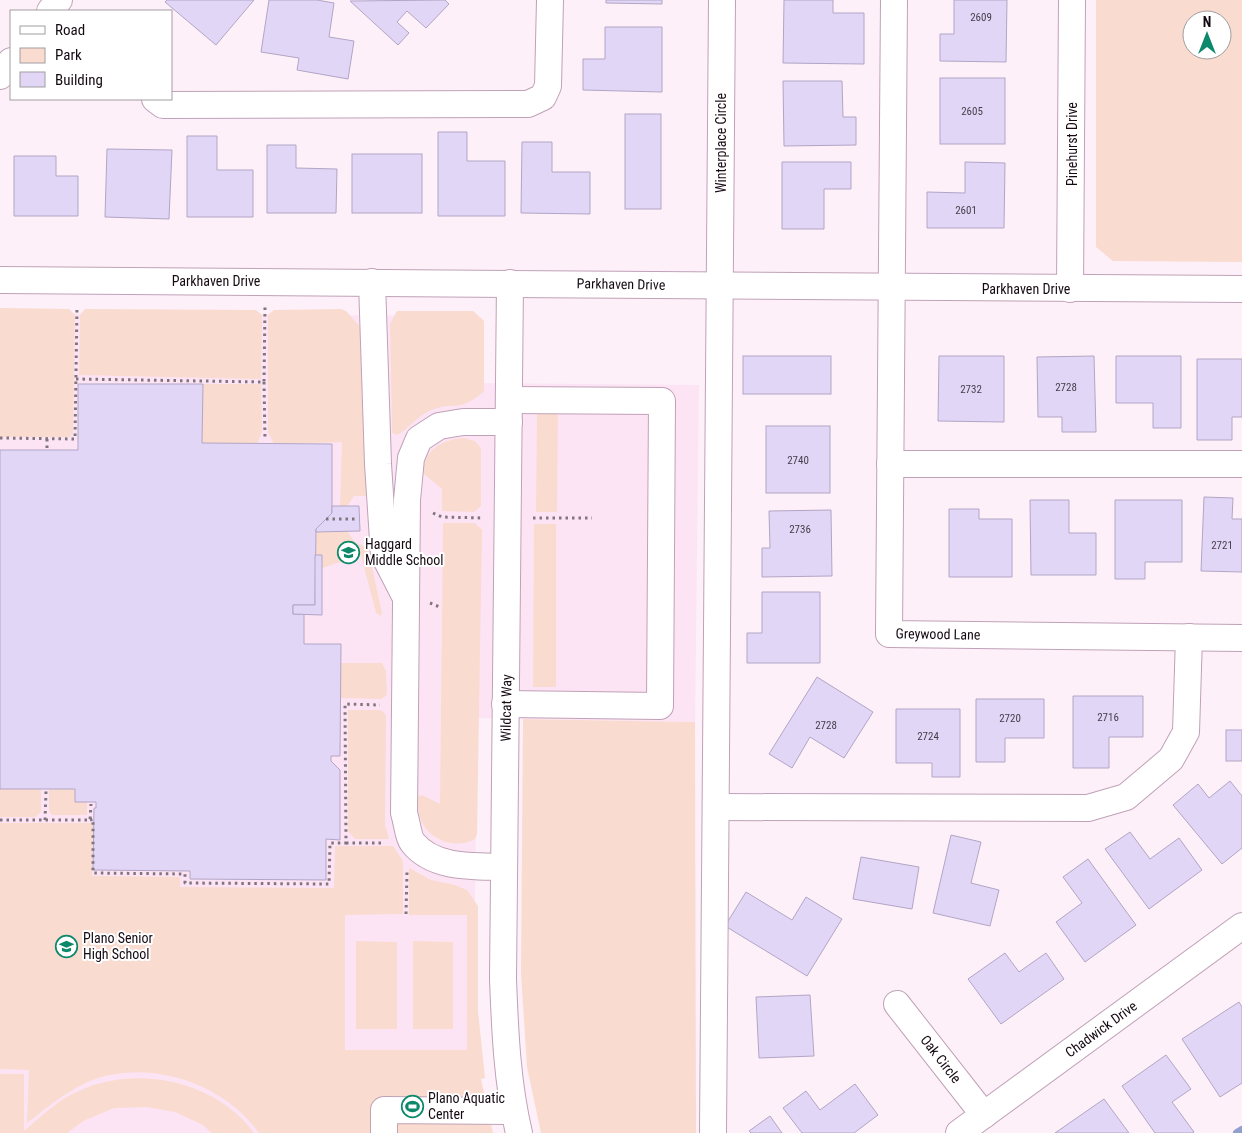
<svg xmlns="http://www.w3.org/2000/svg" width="1242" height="1133" font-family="'Roboto Condensed',sans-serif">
  <rect width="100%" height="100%" fill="#fdf0f9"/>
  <!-- built -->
  <path fill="#fce4f5" d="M0,313L479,316L480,383L699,385L695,722L477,718L474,1004L477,1069L337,1133H0Z"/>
  <!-- green -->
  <g fill="#fadbcf" fill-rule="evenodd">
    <path d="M1096,0H1242V262L1113,261L1096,247ZM1192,20H1222V50H1192Z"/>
    <path d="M0,308L69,309L75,315L73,432L70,437H0Z"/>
    <path d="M85,309L256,310L262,315L261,379L79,375L80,315Z"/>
    <path d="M341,309L346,311L361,328L366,496H354L347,506H340L342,442L274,444L268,432V315L274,310Z"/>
    <path d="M397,311H473L484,321V391C459,414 454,400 429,411C416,417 409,429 397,435L392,433V426L390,324Z"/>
    <path d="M203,384H261L262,432L257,444L202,443Z"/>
    <path d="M537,411H558L557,512H536Z"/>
    <path d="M464,438L475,441L481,448V506L474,512L442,511V489L423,473C424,450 442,439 464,438Z"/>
    <path d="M443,523H475L482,530L477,834L475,839C455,850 427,840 420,817C418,811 418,804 417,797L422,795L440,804Z"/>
    <path d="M534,524H556V687H533Z"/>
    <path d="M347,531L354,541L368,549L382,613L381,616L376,613L361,555L322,568V555H315L316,532Z"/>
    <path d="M341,663H382L386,671L387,695L381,699L341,698Z"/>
    <path d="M348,710H381L386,715L385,825L389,839H355L348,831Z"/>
    <path d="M523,719L695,722L696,1133H541L527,1067L521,973Z"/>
    <path d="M0,789H41V812L35,817H0Z"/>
    <path d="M49,789H75V801L87,802V815H52L49,811Z"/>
    <path d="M0,823H93L92,876L180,877V887L334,888L335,846H393L403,861V914L345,915V1050H467V915H409V868L431,880L455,885L467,890L478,906V1011L485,1078L481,1079L493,1133H259C227,1088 165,1064 110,1075C78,1081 52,1104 27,1123L29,1070L0,1069Z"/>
    <path d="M356,941L397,942V1029H356Z"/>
    <path d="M413,941L453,942V1029H413Z"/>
    <path d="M0,1074H24V1131C41,1117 57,1100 79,1091C137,1064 216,1081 254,1133H212L203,1125L175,1112L147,1107L114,1108L83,1121L67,1133H0Z"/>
  </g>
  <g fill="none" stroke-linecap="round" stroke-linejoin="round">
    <!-- stream -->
    <path stroke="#91a0cc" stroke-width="8" d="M1237,1133L1242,1130"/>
  </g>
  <!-- building -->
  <g fill="#e2d6f7" stroke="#b2a5c5">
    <path d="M167,0H254L216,45L165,2Z"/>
    <path d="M269,0H317L334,3L329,37L354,41L348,79L297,70L299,58L261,52Z"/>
    <path d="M445,0L449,4L426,28L407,11L397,22L409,33L398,45L350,1Z"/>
    <path d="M606,0H662V4L606,3Z"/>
    <path d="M784,0H833V13H864V64L783,63Z"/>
    <path d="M954,0H1007L1006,62L940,61V34H954Z"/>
    <path d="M605,27H662V92L583,90V59H605Z"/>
    <rect x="940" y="78" width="65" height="66"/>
    <path d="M783,81H842L843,117H856V145L784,146Z"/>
    <rect x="625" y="114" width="36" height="95"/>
    <path d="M438,132H467V161H505V216H438Z"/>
    <path d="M187,136H217V170H253V217H187Z"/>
    <path d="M522,142H552V172H590V214L521,213Z"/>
    <path d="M267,145H296V168L337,169L336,213H267Z"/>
    <path d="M107,149L172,150L169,219L105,217Z"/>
    <rect x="352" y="154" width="70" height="59"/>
    <path d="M14,156H56V176H78V216H14Z"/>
    <path d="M782,162H851V189H824V229H782Z"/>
    <path d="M965,162L1005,163L1004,228H927V192L965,193Z"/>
    <rect x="743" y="356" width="88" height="38"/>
    <path d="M939,356H1004V422L938,421Z"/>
    <path d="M1094,356L1096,432H1062V417H1038L1037,357Z"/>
    <path d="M1116,356H1181V428H1153V403H1116Z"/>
    <path d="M1197,359H1242V417H1232V440H1197Z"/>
    <path d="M78,384H203L202,443L332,444V513L316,529L315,605H293V614H304V644H341L340,756H331V761L340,770V840L326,839V880L190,879V871L93,870L94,808H96V802H75V789H0V450H78Z"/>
    <rect x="766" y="426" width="64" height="67"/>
    <path d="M1204,497L1233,498L1232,519H1242V572L1201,571Z"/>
    <path d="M1030,500H1069V533H1096V575H1031Z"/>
    <path d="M1115,500H1182V562H1145V579H1115Z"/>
    <path d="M332,506H359L360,531L316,532V529L332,513Z"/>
    <path d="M949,509H979V519H1012V577H949Z"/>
    <path d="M831,510L832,576L762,577V548H770L769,511Z"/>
    <path d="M315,555H322V615L293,614V605H315Z"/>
    <path d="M762,592H820V663H747V633H762Z"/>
    <path d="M817,677L873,712L844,758L810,737L792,768L769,754Z"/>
    <path d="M1073,696H1143V737H1109V768H1073Z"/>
    <path d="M976,699H1044V738H1005V762H976Z"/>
    <path d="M896,709H960V777H932V763H896Z"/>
    <rect x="1226" y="730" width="16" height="31"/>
    <path d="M1230,781L1242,796V848L1222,864L1173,805L1198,784L1209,798Z"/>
    <path d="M1130,832L1150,859L1179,838L1202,870L1149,909L1105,849Z"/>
    <path d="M951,835L981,842L971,883L999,890L990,926L933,913Z"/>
    <path d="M861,857L919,867L912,909L853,899Z"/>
    <path d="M1088,859L1136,925L1085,962L1056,922L1082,903L1063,877Z"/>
    <path d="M746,892L792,920L806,897L842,919L807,976L725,926Z"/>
    <path d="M1005,953L1019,972L1046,953L1064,979L1001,1024L968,979Z"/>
    <path d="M810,995L814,1056L759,1058L756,997Z"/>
    <path d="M1239,1002L1242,1007V1083L1220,1097L1182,1039Z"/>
    <path d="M1166,1055L1191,1089L1172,1102L1194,1132L1192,1133H1155L1122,1086Z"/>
    <path d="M855,1084L878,1115L854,1133H802L783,1108L806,1091L820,1110Z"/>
    <path d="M1104,1099L1129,1133H1055Z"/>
    <path d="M770,1116L782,1133H751L749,1131Z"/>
  </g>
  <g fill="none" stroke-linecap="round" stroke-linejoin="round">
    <defs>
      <g id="minor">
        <path d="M894,0L889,634L1242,638"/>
        <path d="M50,11L59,0"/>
        <path d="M0,76L11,61"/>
        <path d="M155,99L163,105L528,104L543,97L548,86L550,0"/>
        <path d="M0,280C414,283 828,287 1242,289"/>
        <path d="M372,282L378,464L384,555L404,594"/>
        <path d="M510,283L503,979C505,1031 507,1082 519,1133"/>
        <path d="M1070,289L1072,0"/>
        <path d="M890,464H1242"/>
        <path d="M505,704L660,706L662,401L509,400"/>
        <path d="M717,807L1088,808L1126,797L1171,759L1186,732L1189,637"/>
        <path d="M504,867C474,866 434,869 413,843C408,837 407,822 404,813L407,500L411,458L419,439L439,426L463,422H509"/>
        <path d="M897,1004L984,1115"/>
        <path d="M384,1133V1110L514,1111"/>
        <path d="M713,1133L722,0"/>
        <path d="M959,1133L1242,926"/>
      </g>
    </defs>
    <!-- minor casing -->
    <use href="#minor" stroke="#c0a1b7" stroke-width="28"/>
    <!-- path -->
    <g stroke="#81757d" stroke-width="3" stroke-dasharray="2.5 4" stroke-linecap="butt">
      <path d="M76,379L264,382L265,307"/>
      <path d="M264,382L265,439"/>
      <path d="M0,438L75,439L77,306"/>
      <path d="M47,439V448"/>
      <path d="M433,513L442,517L483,518"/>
      <path d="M533,518H592"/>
      <path d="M326,519H356"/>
      <path d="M430,603L442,608"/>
      <path d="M0,820H90L91,804"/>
      <path d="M45,820L46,791"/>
      <path d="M90,820L93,819V873L185,874V883L329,884L330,843H346L345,704L380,705"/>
      <path d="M346,843H385"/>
      <path d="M406,914L407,871"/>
    </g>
    <!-- minor -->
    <use href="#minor" stroke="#fff" stroke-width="26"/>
  </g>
  <!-- icons -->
  <defs>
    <symbol id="school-ring" viewBox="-11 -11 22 22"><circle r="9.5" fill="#fff" stroke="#0d886b" stroke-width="1.5"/><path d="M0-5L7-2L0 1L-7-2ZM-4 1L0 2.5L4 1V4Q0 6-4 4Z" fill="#0d886b"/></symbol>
    <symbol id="stadium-ring" viewBox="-11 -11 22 22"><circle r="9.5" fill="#fff" stroke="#0d886b" stroke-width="1.5"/><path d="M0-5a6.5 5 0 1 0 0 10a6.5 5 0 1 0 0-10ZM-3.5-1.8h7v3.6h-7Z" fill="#0d886b"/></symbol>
  </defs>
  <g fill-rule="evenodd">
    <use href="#school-ring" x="336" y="540" width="25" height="25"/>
    <use href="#school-ring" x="54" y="934" width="25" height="25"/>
    <use href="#stadium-ring" x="400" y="1094" width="25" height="25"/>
  </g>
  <g text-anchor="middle" stroke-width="4" stroke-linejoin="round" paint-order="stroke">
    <!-- number labels -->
    <g font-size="11" fill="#483d4b">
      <text x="981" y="21">2609</text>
      <text x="972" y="115">2605</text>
      <text x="966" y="214">2601</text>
      <text x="1066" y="391">2728</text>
      <text x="971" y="393">2732</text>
      <text x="798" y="464">2740</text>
      <text x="800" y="533">2736</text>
      <text x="1222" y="549">2721</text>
      <text x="1108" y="721">2716</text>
      <text x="1010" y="722">2720</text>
      <text x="826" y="729">2728</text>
      <text x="928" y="740">2724</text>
    </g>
    <!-- street labels -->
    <g font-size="14" fill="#150a12" stroke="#fff">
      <text transform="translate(721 143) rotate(-90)" y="5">Winterplace Circle</text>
      <text transform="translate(1072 144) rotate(-90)" y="5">Pinehurst Drive</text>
      <text x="216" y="286">Parkhaven Drive</text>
      <text transform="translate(621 284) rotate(1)" y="5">Parkhaven Drive</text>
      <text x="1026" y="294">Parkhaven Drive</text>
      <text transform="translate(938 634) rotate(1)" y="5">Greywood Lane</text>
      <text transform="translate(506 708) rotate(-89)" y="5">Wildcat Way</text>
      <text transform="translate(1101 1029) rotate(-36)" y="5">Chadwick Drive</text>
      <text transform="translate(941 1059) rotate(52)" y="5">Oak Circle</text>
    </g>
    <!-- poi labels -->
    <g font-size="14" fill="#150a12" stroke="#fff" text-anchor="start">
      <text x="365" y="549">Haggard<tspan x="365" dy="16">Middle School</tspan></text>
      <text x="83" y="943">Plano Senior<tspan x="83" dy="16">High School</tspan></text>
      <text x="428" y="1103">Plano Aquatic<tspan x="428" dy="16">Center</tspan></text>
    </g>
  </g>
  <!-- legend -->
  <rect x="10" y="10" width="162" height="90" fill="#ffffff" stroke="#a19da0"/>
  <rect x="20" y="26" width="25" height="8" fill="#ffffff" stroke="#a19da0"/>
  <text x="55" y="35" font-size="15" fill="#150a12">Road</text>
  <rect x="20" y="48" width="25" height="15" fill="#fadbcf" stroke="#a19da0"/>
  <text x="55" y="60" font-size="15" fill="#150a12">Park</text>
  <rect x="20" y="72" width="25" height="15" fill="#e2d6f7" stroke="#a19da0"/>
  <text x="55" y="85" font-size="15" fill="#150a12">Building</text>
  <!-- north arrow -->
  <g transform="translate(1207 35)"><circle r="24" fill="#ffffff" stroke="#a19da0"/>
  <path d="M0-4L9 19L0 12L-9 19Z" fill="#0d886b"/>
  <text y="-8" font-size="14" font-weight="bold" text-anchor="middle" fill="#150a12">N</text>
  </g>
</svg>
